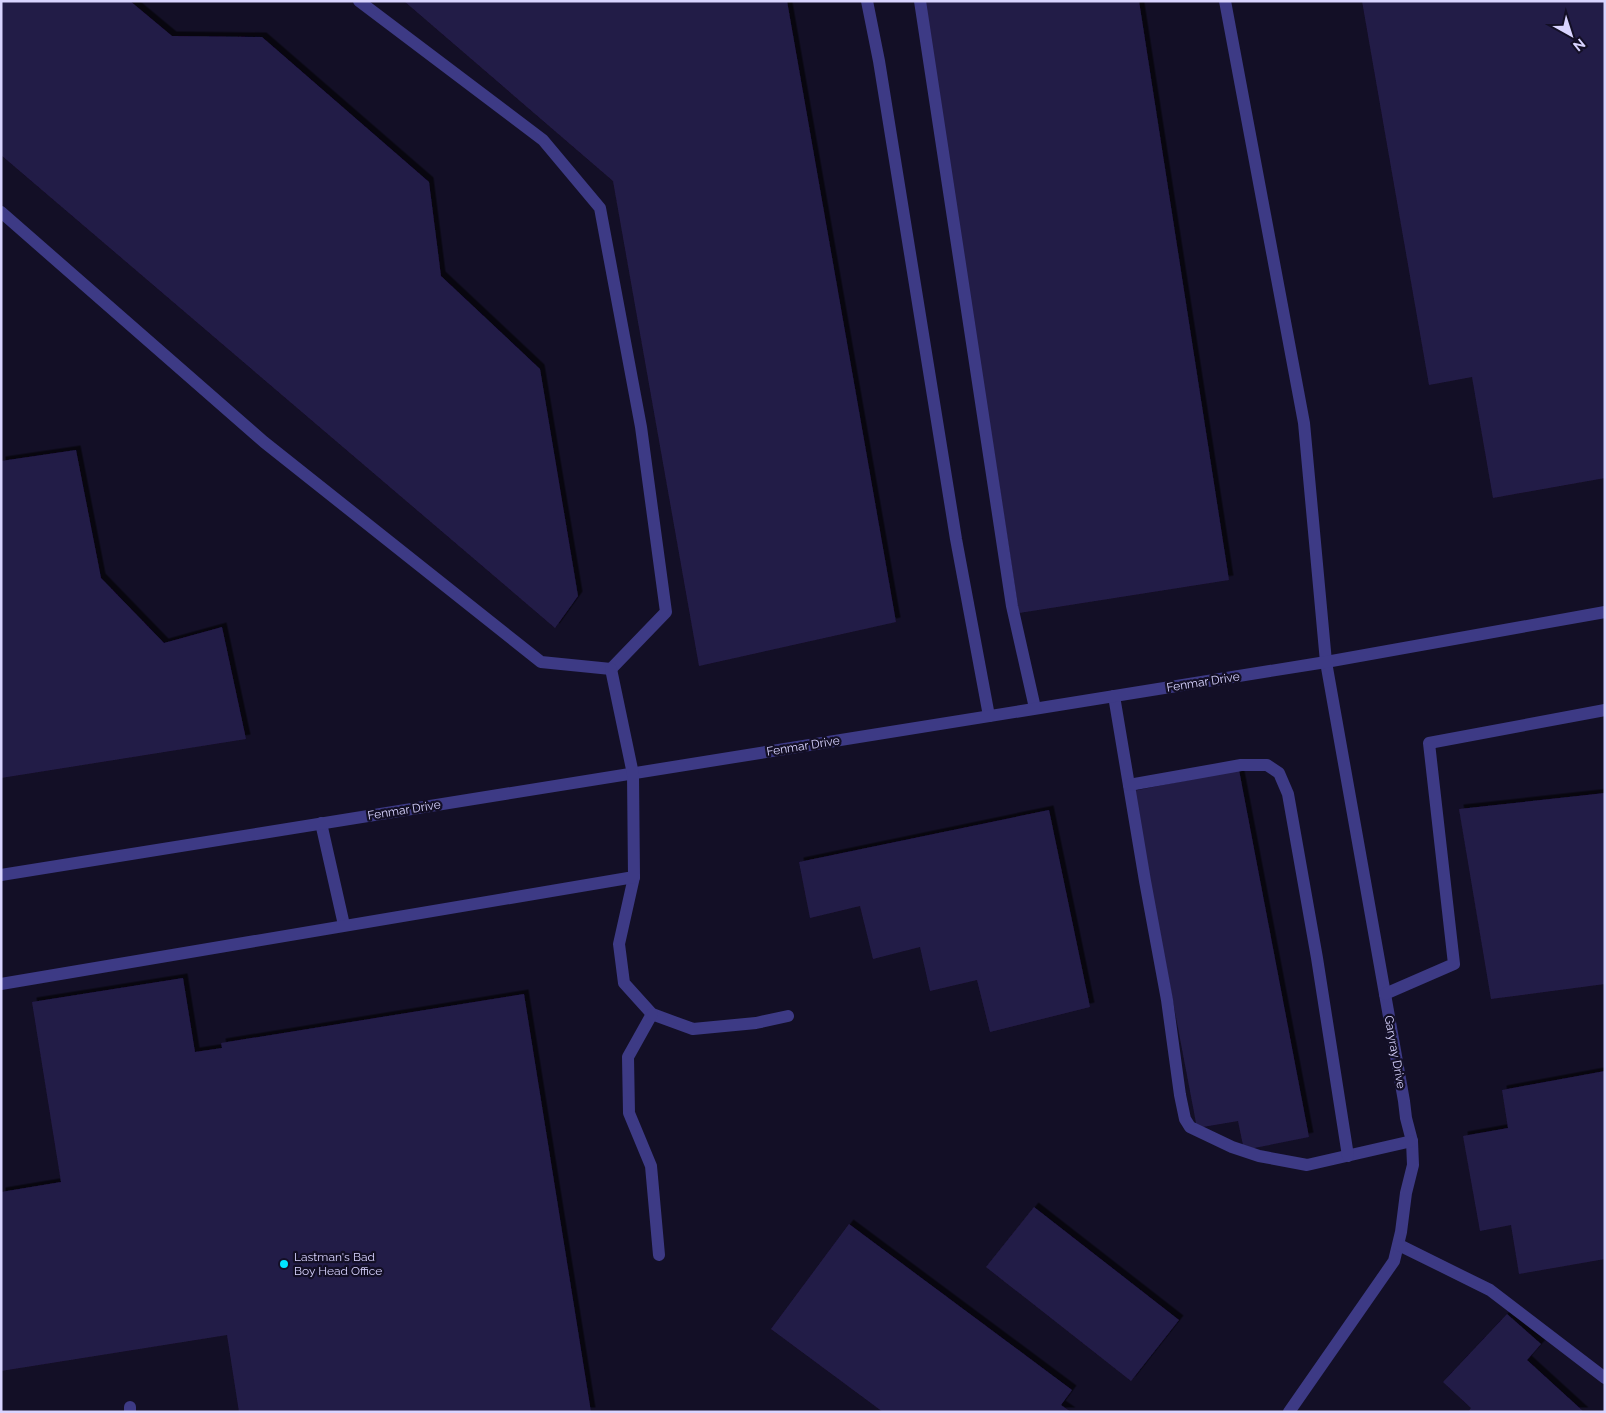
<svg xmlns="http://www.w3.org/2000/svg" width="1606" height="1413" font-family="Raleway,sans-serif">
  <defs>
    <filter id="shadow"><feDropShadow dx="4.5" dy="-4.5" stdDeviation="0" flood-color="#0009"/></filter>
  </defs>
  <rect width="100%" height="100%" fill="#130f26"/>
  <!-- building -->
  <g fill="#241b47" filter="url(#shadow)">
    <path d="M1,1H130L172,36L262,37L429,182L441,276L540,369L578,596L555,628L1,155Z"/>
    <path d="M404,1H787L896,622L699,666L613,181Z"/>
    <path d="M924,1H1139L1229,580L1019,613Z"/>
    <path d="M1362,1H1605V478L1493,498L1472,377L1429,385Z"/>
    <path d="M76,450L101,578L164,643L222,627L246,739L1,778V461Z"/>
    <path d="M1239,770L1309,1137L1244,1150L1238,1121L1197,1128L1133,791Z"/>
    <path d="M1605,793V984L1491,999L1459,809Z"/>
    <path d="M1049,810L1090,1007L990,1032L977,980L930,991L920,947L873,959L860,906L810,918L799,862Z"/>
    <path d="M183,978L195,1052L222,1048L221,1043L524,994L591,1412H239L227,1335L1,1371V1192L61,1182L32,1002Z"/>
    <path d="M1605,1071V1259L1519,1274L1511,1225L1480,1231L1463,1136L1508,1128L1502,1090Z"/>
    <path d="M1034,1207L1179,1320L1131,1381L986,1267Z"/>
    <path d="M849,1224L1072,1390L1061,1405L1071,1412H883L771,1329Z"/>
    <path d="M1507,1314L1541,1344L1527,1360L1584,1412H1468L1471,1408L1443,1382Z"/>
  </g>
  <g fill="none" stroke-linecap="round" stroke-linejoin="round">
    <!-- minor -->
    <g stroke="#3d3a85" stroke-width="12">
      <path d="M359,1L543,140L600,208L641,427L666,612L611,669"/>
      <path d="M867,1L879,61L956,539L989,716"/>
      <path d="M920,1L1012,606L1035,708"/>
      <path d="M1225,1L1304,423L1326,662L1404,1101L1406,1118L1412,1141L1413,1165L1406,1193L1401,1232L1394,1261L1289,1412"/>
      <path d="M1,212L264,442L541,662L611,669"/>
      <path d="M1114,696L1145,881L1167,1000L1180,1095L1185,1119L1190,1127L1232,1147L1259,1156L1307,1165L1412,1141"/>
      <path d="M1129,785L1241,765H1267L1279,773L1288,794L1317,958L1348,1156"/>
      <path d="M321,823L344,925"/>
      <path d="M1,875L1326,662L1605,612"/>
      <path d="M634,877L619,944L624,983L652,1014L693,1029L756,1023L788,1016"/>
      <path d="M1,984L634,877L633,774L611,669"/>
      <path d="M1385,994L1454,964L1429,743L1605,710"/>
      <path d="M652,1014L628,1057L629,1113L651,1166L659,1255"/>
      <path d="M1399,1245L1490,1290L1605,1378"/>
      <path d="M130,1407V1412"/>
    </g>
  </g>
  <!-- markers -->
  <circle fill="#00e5ff" stroke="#130f26" stroke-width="2" cx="284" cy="1264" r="5"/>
  <g text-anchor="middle" stroke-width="4.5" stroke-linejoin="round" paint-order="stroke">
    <!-- street labels -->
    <g font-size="12" fill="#d9d4ff" stroke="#130f26">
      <text transform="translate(1203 682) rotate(-9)" y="4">Fenmar Drive</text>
      <text transform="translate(803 746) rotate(-9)" y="4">Fenmar Drive</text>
      <text transform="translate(404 810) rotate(-9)" y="4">Fenmar Drive</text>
      <text transform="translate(1395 1052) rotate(80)" y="4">Garyray Drive</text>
    </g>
    <!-- poi labels -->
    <g font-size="12" fill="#d9d4ff" stroke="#130f26" text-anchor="start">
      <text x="294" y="1261">Lastman's Bad<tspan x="294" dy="14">Boy Head Office</tspan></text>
    </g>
  </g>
  <!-- border -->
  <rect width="1606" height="1413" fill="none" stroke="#d9d4ff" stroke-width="5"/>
  <!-- north arrow -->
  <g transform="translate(1571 35) rotate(141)" stroke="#130f26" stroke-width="4" paint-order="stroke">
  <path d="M0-4L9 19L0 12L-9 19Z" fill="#d9d4ff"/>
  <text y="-8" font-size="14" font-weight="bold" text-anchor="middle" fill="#d9d4ff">N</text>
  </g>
</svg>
